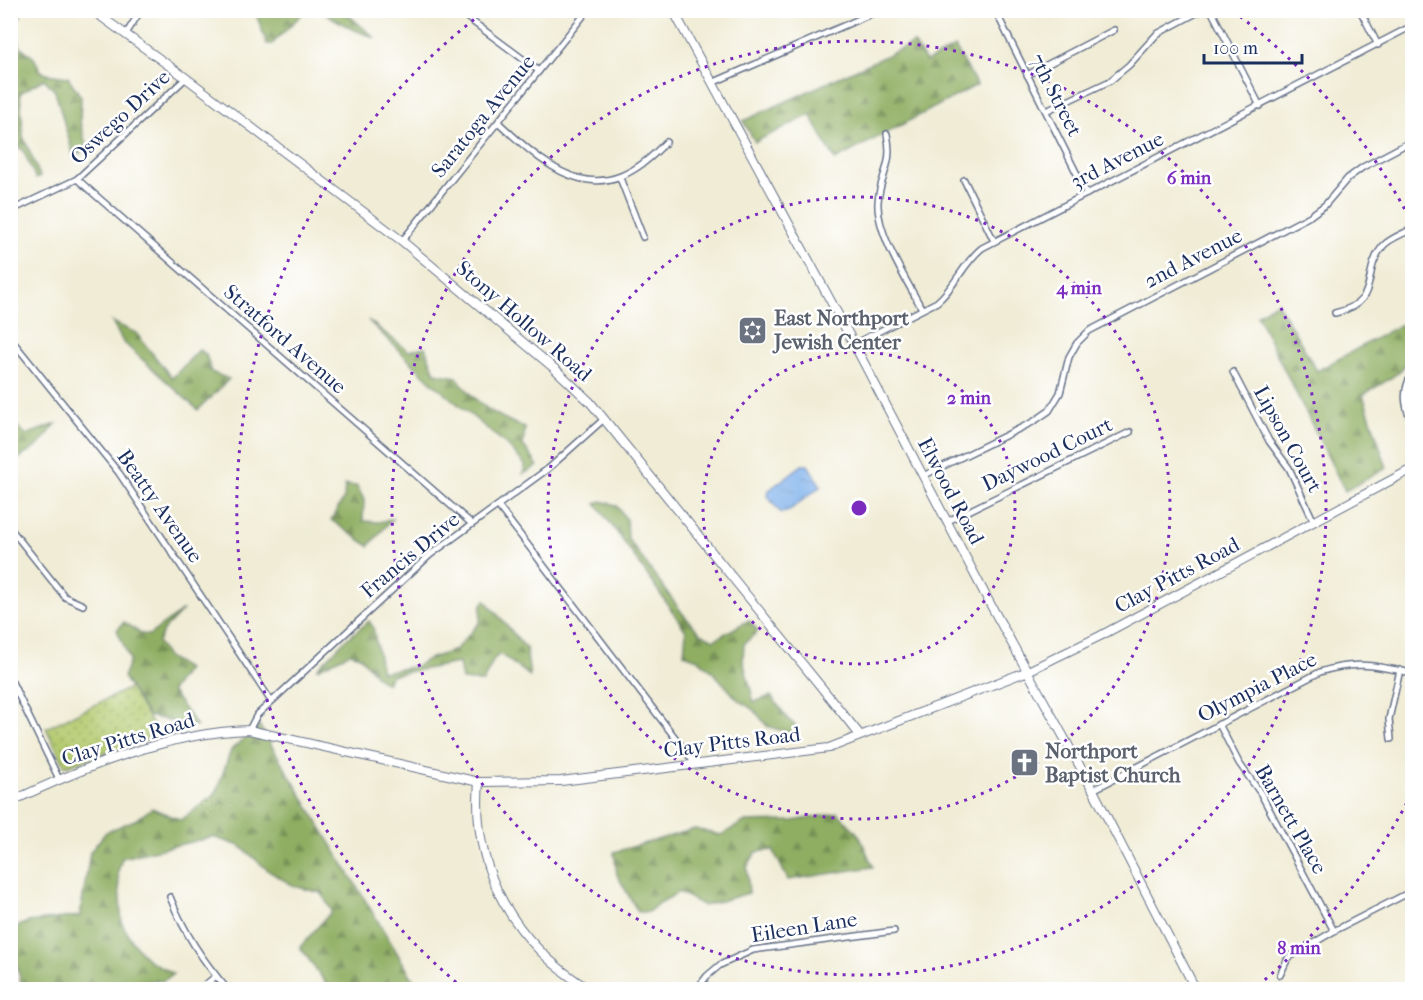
<svg xmlns="http://www.w3.org/2000/svg" width="1423" height="1000" font-family="'IM FELL French Canon',serif">
  <defs>
    <pattern id="grass-dots" width="8" height="8" patternUnits="userSpaceOnUse" patternTransform="scale(1.5)"><rect width="8" height="8" fill="#b4ca6f"/><path d="M2 2h.1M6 6h.1" fill="none" stroke="#92a45e" stroke-width="1.8" stroke-linecap="round"/></pattern>
    <pattern id="forest-firs" width="22" height="20" patternUnits="userSpaceOnUse" patternTransform="scale(1.5)"><rect width="22" height="20" fill="#8fae62"/><path d="M5 1l3.5 6h-7zM16 11l3.5 6h-7z" fill="#748e54"/></pattern>
    <pattern id="water-ripples" width="26" height="14" patternUnits="userSpaceOnUse" patternTransform="scale(1.5)"><rect width="26" height="14" fill="#7fb1eb"/><path d="M2 4q2-2 4 0t4 0M15 11q2-2 4 0t4 0" fill="none" stroke="#6790c2"/></pattern>
  </defs>
  <rect width="100%" height="100%" fill="#fff"/>
  <filter id="ink" filterUnits="userSpaceOnUse"><feTurbulence type="fractalNoise" baseFrequency=".0167" numOctaves="2"/><feDisplacementMap in="SourceGraphic" scale="12" xChannelSelector="R" yChannelSelector="G"/><feConvolveMatrix kernelMatrix="1 2 1 2 8 2 1 2 1" color-interpolation-filters="sRGB"/></filter>
  <filter id="wash" filterUnits="userSpaceOnUse"><feTurbulence type="fractalNoise" baseFrequency=".008" numOctaves="4" result="noise"/><feDisplacementMap in="SourceGraphic" scale="24" xChannelSelector="R" yChannelSelector="G"/><feGaussianBlur stdDeviation="1.35" result="paint"/><feColorMatrix in="noise" values="0 0 0 0 0 0 0 0 0 0 0 0 0 0 0 0 0 1.4 0 .05"/><feComposite in="paint" operator="in"/></filter>
  <g filter="url(#wash)">
    <rect width="100%" height="100%" fill="#f0ecd5"/>
    <!-- grass -->
    <path fill="url(#grass-dots)" stroke="#687c66" stroke-width="1.5" d="M130,688L160,736L65,766L46,728Z"/>
    <!-- forest -->
    <g fill="url(#forest-firs)" stroke="#556e60" stroke-width="1.5">
      <path d="M11,10L23,11L15,26L20,46L34,58L41,71L46,74L68,77L81,97L80,122L87,148L74,157L55,91L44,79L20,93L23,136L40,176L36,179L23,150L13,145L11,147Z"/>
      <path d="M255,11V10L305,11L272,44H267Z"/>
      <path d="M321,11H344L375,38L350,28Z"/>
      <path d="M914,43L926,62L955,47L977,85L835,160L810,115L755,142L743,121Z"/>
      <path d="M1277,302L1317,371L1405,322C1423,367 1396,374 1363,395L1387,468L1345,491L1257,315Z"/>
      <path d="M368,320L409,351L425,347L435,373L457,377C476,405 494,415 525,428L523,445L538,466L523,474L525,465L508,446L430,381Z"/>
      <path d="M112,322L136,333L172,378L199,350L206,354L211,372L229,379L198,410L123,342Z"/>
      <path d="M10,405H13L12,422L26,435L56,424L38,446L18,459L11,450Z"/>
      <path d="M345,485L357,486L364,500L363,521L379,522L392,519L369,546L331,520L344,498Z"/>
      <path d="M601,501L616,505L627,520L628,539L683,614L700,633L714,640L749,620L758,631L744,644L743,660L754,702L771,696L788,719L796,726L793,734L767,726L755,711L737,699L713,672L698,659L684,654L686,631L634,556L596,504Z"/>
      <path d="M485,600L526,648L530,676L500,654L494,659L483,682L462,680L459,663L391,675L387,684L378,678L360,656L350,653L317,669L344,641L369,621L373,627L382,672L417,666L426,660L455,650L480,622L481,606Z"/>
      <path d="M183,610L163,631L158,642L166,656L187,669L171,691L197,726H182L169,720L148,716L123,677L130,660L117,630L124,622L142,634L149,635Z"/>
      <path d="M259,725L419,989H330L300,947L332,911L321,893L294,886L270,872L240,846L213,837L122,858L118,872L122,924L132,941L147,959L173,974L163,981H120L113,989H91L86,987L83,990L22,989L10,929L28,922L80,916L90,852L106,832L137,819L152,808L181,820L216,793L231,750Z"/>
      <path d="M838,813L859,835L873,867L788,880L773,850L756,852L747,867L749,893L704,906L679,892L658,904L648,912H638L617,875L614,852L695,829L721,835L744,822L793,821Z"/>
    </g>
    <!-- water -->
    <path fill="url(#water-ripples)" stroke="#4d70a4" stroke-width="1.5" d="M802,465H808L821,486L787,512L781,513L767,496L768,491Z"/>
  </g>
  <g filter="url(#ink)">
    <g fill="none" stroke-linecap="round" stroke-linejoin="round">
      <defs>
        <g id="street">
          <path d="M457,10L539,71"/>
          <path d="M995,10L1087,194"/>
          <path d="M1211,10L1260,106"/>
          <path d="M1360,10L1378,45"/>
          <path d="M126,34L141,10"/>
          <path d="M1027,75L1114,30"/>
          <path d="M712,83L880,10"/>
          <path d="M1046,111L1110,81L1129,65L1157,34L1202,10"/>
          <path d="M499,123C556,177 603,211 666,142"/>
          <path d="M887,134C894,166 880,174 878,202C876,233 907,281 922,309"/>
          <path d="M620,178L643,237"/>
          <path d="M77,179L472,524"/>
          <path d="M964,180L994,241"/>
          <path d="M10,211L77,179L186,78"/>
          <path d="M402,241L588,10"/>
          <path d="M1335,313C1384,301 1359,273 1384,245C1391,238 1403,234 1412,229"/>
          <path d="M10,338L119,473L271,701"/>
          <path d="M854,344L937,302C956,286 963,263 982,248L1412,26"/>
          <path d="M1233,372L1269,441L1289,468L1314,522"/>
          <path d="M1412,374C1402,390 1404,406 1412,422"/>
          <path d="M923,476L1033,422L1049,411L1060,393L1069,357L1077,343L1089,331L1310,216L1325,205L1348,178L1363,167L1412,141"/>
          <path d="M498,506L696,765"/>
          <path d="M946,522L1130,432"/>
          <path d="M10,528L65,597L83,605"/>
          <path d="M10,678L59,779"/>
          <path d="M1219,724L1239,763L1261,794L1334,931"/>
          <path d="M249,730L257,715L430,555L549,468L604,419"/>
          <path d="M1391,739L1389,719L1400,670"/>
          <path d="M1093,790L1320,672C1355,660 1377,666 1412,673"/>
          <path d="M170,897C185,934 202,960 228,990"/>
          <path d="M1280,975L1288,958L1334,931L1412,891"/>
          <path d="M199,990L216,976"/>
          <path d="M696,990L707,976L720,965L753,950L894,931"/>
        </g>
        <g id="secondary">
          <path d="M92,10L186,78L402,241L555,369L590,402L604,419L860,735"/>
          <path d="M673,10L854,344L988,600L1093,790L1196,990"/>
          <path d="M479,782C471,871 515,944 590,990"/>
          <path d="M10,802C82,768 170,732 249,730L479,782L561,781L829,748L1028,671L1100,636L1412,469"/>
        </g>
      </defs>
      <!-- street casing -->
      <use href="#street" stroke="#667188" stroke-width="8"/>
      <!-- secondary casing -->
      <use href="#secondary" stroke="#667188" stroke-width="10"/>
      <!-- street -->
      <use href="#street" stroke="#fff" stroke-width="5"/>
      <!-- secondary -->
      <use href="#secondary" stroke="#fff" stroke-width="8"/>
    </g>
  </g>
  <!-- distance rings -->
  <g fill="none" stroke="#7b2cbf" stroke-width="3" stroke-dasharray="3 6">
    <circle cx="859" cy="508" r="156"/>
    <circle cx="859" cy="508" r="311"/>
    <circle cx="859" cy="508" r="467"/>
    <path d="M1411 795A622 622 0 0 1 1255 988M463 988A622 622 0 0 1 485 11M1233 11A622 622 0 0 1 1411 221"/>
  </g>
  <!-- icons -->
  <defs>
    <symbol id="synagogue-square" viewBox="-11 -11 22 22"><rect x="-9" y="-9" width="18" height="18" rx="4" fill="#6b7280" stroke="#fff"/><path d="M0-6.5L5.6 3.2H-5.6ZM0 6.5L5.6-3.2H-5.6Z" fill="#fff"/></symbol>
    <symbol id="church-square" viewBox="-11 -11 22 22"><rect x="-9" y="-9" width="18" height="18" rx="4" fill="#6b7280" stroke="#fff"/><path d="M-1.2-6h2.4v3.5h3.3v2.4h-3.3V6h-2.4V-.1h-3.3v-2.4h3.3Z" fill="#fff"/></symbol>
  </defs>
  <g fill-rule="evenodd">
    <use href="#synagogue-square" x="736" y="314" width="33" height="33"/>
    <use href="#church-square" x="1008" y="746" width="33" height="33"/>
  </g>
  <g text-anchor="middle" stroke-width="5" stroke-linejoin="round" paint-order="stroke">
    <!-- street labels -->
    <g font-size="21" fill="#1b2f5e" stroke="#fff">
      <text transform="translate(1056 95) rotate(63)" y="7">7th Street</text>
      <text transform="translate(483 116) rotate(-51)" y="7">Saratoga Avenue</text>
      <text transform="translate(120 117) rotate(-43)" y="7">Oswego Drive</text>
      <text transform="translate(1117 160) rotate(-27)" y="7">3rd Avenue</text>
      <text transform="translate(1193 258) rotate(-27)" y="7">2nd Avenue</text>
      <text transform="translate(524 321) rotate(41)" y="7">Stony Hollow Road</text>
      <text transform="translate(285 339) rotate(41)" y="7">Stratford Avenue</text>
      <text transform="translate(1288 439) rotate(61)" y="7">Lipson Court</text>
      <text transform="translate(1047 454) rotate(-26)" y="7">Daywood Court</text>
      <text transform="translate(951 491) rotate(62)" y="7">Elwood Road</text>
      <text transform="translate(160 506) rotate(55)" y="7">Beatty Avenue</text>
      <text transform="translate(410 555) rotate(-40)" y="7">Francis Drive</text>
      <text transform="translate(1177 575) rotate(-28)" y="7">Clay Pitts Road</text>
      <text transform="translate(1257 687) rotate(-27)" y="7">Olympia Place</text>
      <text transform="translate(128 739) rotate(-17)" y="7">Clay Pitts Road</text>
      <text transform="translate(732 742) rotate(-7)" y="7">Clay Pitts Road</text>
      <text transform="translate(1291 819) rotate(60)" y="7">Barnett Place</text>
      <text transform="translate(804 927) rotate(-9)" y="7">Eileen Lane</text>
    </g>
    <!-- worship labels -->
    <g font-size="21" font-weight="bold" fill="#5b616d" stroke="#fff" text-anchor="start">
      <text x="774" y="325">East Northport<tspan x="774" dy="24">Jewish Center</tspan></text>
      <text x="1045" y="758">Northport<tspan x="1045" dy="24">Baptist Church</tspan></text>
    </g>
  </g>
  <circle cx="859" cy="508" r="9" fill="#7b2cbf" stroke="#fff" stroke-width="3"/>
  <g font-size="18" text-anchor="middle" font-weight="bold" fill="#7b2cbf" stroke="#fff" stroke-width="5" stroke-linejoin="round" paint-order="stroke">
    <text x="1189" y="184">6 min</text>
    <text x="1079" y="294">4 min</text>
    <text x="969" y="404">2 min</text>
    <text x="1299" y="954">8 min</text>
  </g>
  <!-- margin -->
  <rect width="1423" height="1000" fill="none" stroke="#fff" stroke-width="36"/>
  <!-- scale -->
  <path d="M1204 54v9h98v-9" fill="none" stroke="#1b2f5e" stroke-width="3"/>
  <text x="1213" y="54" font-size="18" fill="#1b2f5e" stroke="#ffffff" stroke-width="4.5" paint-order="stroke">100 m</text>
</svg>
